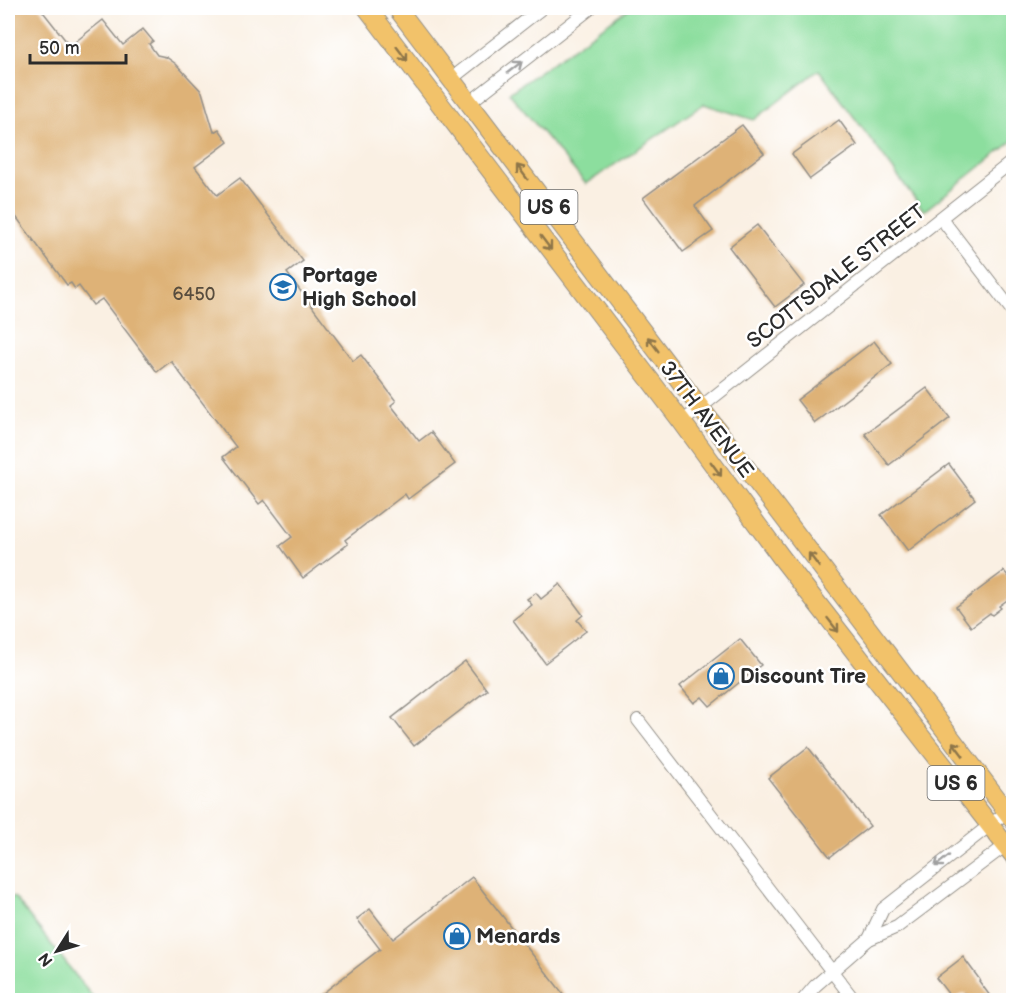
<svg xmlns="http://www.w3.org/2000/svg" width="1021" height="1008" font-family="'Balsamiq Sans',sans-serif">
  <rect width="100%" height="100%" fill="#fff"/>
  <filter id="ink" filterUnits="userSpaceOnUse"><feTurbulence type="fractalNoise" baseFrequency=".0167" numOctaves="2"/><feDisplacementMap in="SourceGraphic" scale="12" xChannelSelector="R" yChannelSelector="G"/><feConvolveMatrix kernelMatrix="1 2 1 2 8 2 1 2 1" color-interpolation-filters="sRGB"/></filter>
  <filter id="wash" filterUnits="userSpaceOnUse"><feTurbulence type="fractalNoise" baseFrequency=".008" numOctaves="4" result="noise"/><feDisplacementMap in="SourceGraphic" scale="24" xChannelSelector="R" yChannelSelector="G"/><feGaussianBlur stdDeviation="1.35" result="paint"/><feColorMatrix in="noise" values="0 0 0 0 0 0 0 0 0 0 0 0 0 0 0 0 0 1.4 0 .05"/><feComposite in="paint" operator="in"/></filter>
  <g filter="url(#wash)">
    <rect width="100%" height="100%" fill="#faf0e3"/>
    <!-- green -->
    <g fill="#8cde9e" stroke="#5c8464" stroke-width="1.5">
      <path d="M630,8H1013V141L924,211L819,70L754,120L704,104L586,184L509,93Z"/>
      <path d="M8,896L15,898L95,1000H8Z"/>
    </g>
    <g id="blocks">
      <!-- building -->
      <g fill="#deb277">
        <path d="M8,8H40L70,46L103,20L123,45L143,29L153,41L149,44L157,55L166,57L176,64L202,92L214,132L219,129L228,142L195,167L217,195L240,178L303,261L287,273L353,361L361,355L396,401L391,405L419,441L431,432L455,464L408,499L405,494L345,540L348,544L303,578L280,546L292,537L264,500L259,504L223,457L236,447L171,361L157,372L102,299L93,305L79,286L75,289L71,283L67,285L8,206Z"/>
        <path d="M839,120L857,145L810,179L792,154Z"/>
        <path d="M742,125L764,153L695,206L713,231L683,252L643,198Z"/>
        <path d="M757,225L804,285L775,307L729,247Z"/>
        <path d="M874,341L892,364L815,423L797,400Z"/>
        <path d="M927,388L950,418L889,465L865,434Z"/>
        <path d="M949,464L975,499L908,551L881,515Z"/>
        <path d="M1004,571L1014,583V595L999,606L1001,608L992,615L990,613L971,627L956,607Z"/>
        <path d="M560,584L583,615L577,620L586,631L545,663L513,620L532,605L527,599L536,593L541,599Z"/>
        <path d="M740,639L761,665L710,706L702,697L694,703L680,686Z"/>
        <path d="M465,661L487,690L414,746L392,718Z"/>
        <path d="M808,747L870,826L830,857L768,778Z"/>
        <path d="M472,877L568,1000H314L380,949L357,919L370,909L393,939Z"/>
        <path d="M963,957L980,980L979,981L993,1000H970L964,993L953,1000L936,978Z"/>
      </g>
    </g>
  </g>
  <g filter="url(#ink)">
    <use href="#blocks" fill-opacity="0" stroke="#928e87" stroke-width="1.5"/>
    <g fill="none" stroke-linecap="round" stroke-linejoin="round">
      <defs>
        <g id="street">
          <path d="M451,79L542,8"/>
          <path d="M469,103L591,8"/>
          <path d="M941,218L1014,313"/>
          <path d="M682,422L1014,160"/>
          <path d="M638,720L854,1000"/>
          <path d="M869,939L883,909L1013,807"/>
          <path d="M803,1000L815,986L869,939L897,927L1014,839"/>
        </g>
        <g id="primary">
          <path d="M367,8L682,422L781,557L1014,856"/>
          <path d="M397,8L1014,821"/>
        </g>
      </defs>
      <!-- street casing -->
      <use href="#street" stroke="#928e87" stroke-width="14"/>
      <!-- primary casing -->
      <use href="#primary" stroke="#928e87" stroke-width="20"/>
      <!-- street -->
      <use href="#street" stroke="#fff" stroke-width="12"/>
      <!-- primary -->
      <use href="#primary" stroke="#f2c26a" stroke-width="18"/>
    </g>
    <!-- one-way arrows -->
    <defs><path id="oneway-shaft" d="M-6 0H5M1.5-3L5.5 0L1.5 3" fill="none" stroke-width="1.6" stroke-linecap="round" stroke-linejoin="round" transform="scale(1.5)"/></defs>
    <g stroke="#8e764a">
      <use href="#oneway-shaft" transform="translate(402 54) rotate(53)"/>
      <use href="#oneway-shaft" transform="translate(522 172) rotate(-127)"/>
      <use href="#oneway-shaft" transform="translate(546 243) rotate(53)"/>
      <use href="#oneway-shaft" transform="translate(653 344) rotate(-127)"/>
      <use href="#oneway-shaft" transform="translate(716 469) rotate(54)"/>
      <use href="#oneway-shaft" transform="translate(814 560) rotate(-127)"/>
      <use href="#oneway-shaft" transform="translate(833 625) rotate(52)"/>
      <use href="#oneway-shaft" transform="translate(958 749) rotate(-127)"/>
    </g>
    <g stroke="#a0a0a0">
      <use href="#oneway-shaft" transform="translate(515 67) rotate(-38)"/>
      <use href="#oneway-shaft" transform="translate(942 861) rotate(142)"/>
    </g>
  </g>
  <!-- icons -->
  <defs>
    <symbol id="school-ring" viewBox="-11 -11 22 22"><circle r="9.5" fill="#fff" stroke="#1f6fb2" stroke-width="1.5"/><path d="M0-5L7-2L0 1L-7-2ZM-4 1L0 2.5L4 1V4Q0 6-4 4Z" fill="#1f6fb2"/></symbol>
    <symbol id="shop-ring" viewBox="-11 -11 22 22"><circle r="9.5" fill="#fff" stroke="#1f6fb2" stroke-width="1.5"/><path d="M-5-2.5h2.3a2.7 3.5 0 0 1 5.4 0H5L5.5 6h-11ZM-1.5-2.5h3a1.5 2.3 0 0 0-3 0Z" fill="#1f6fb2"/></symbol>
  </defs>
  <g fill-rule="evenodd">
    <use href="#school-ring" x="268" y="272" width="30" height="30"/>
    <use href="#shop-ring" x="706" y="661" width="30" height="30"/>
    <use href="#shop-ring" x="442" y="921" width="30" height="30"/>
  </g>
  <g text-anchor="middle" stroke-width="5" stroke-linejoin="round" paint-order="stroke">
    <!-- number labels -->
    <g font-size="18" fill="#584d3e">
      <text x="194" y="300">6450</text>
    </g>
    <!-- shield labels -->
    <g fill="#fff" stroke="#6b6b6b" stroke-width="1.5">
      <rect x="520.5" y="190" width="57" height="34" rx="4.5"/>
      <rect x="927.5" y="766" width="57" height="34" rx="4.5"/>
    </g>
    <g font-size="20" font-weight="bold" fill="#2b2b2b">
      <text x="549" y="214">US 6</text>
      <text x="956" y="790">US 6</text>
    </g>
    <!-- poi labels -->
    <g font-size="21" font-weight="bold" fill="#2b2b2b" stroke="#fff" text-anchor="start">
      <text x="302" y="282">Portage<tspan x="302" dy="24">High School</tspan></text>
      <text x="740" y="683">Discount Tire</text>
      <text x="476" y="943">Menards</text>
    </g>
    <!-- street labels -->
    <g font-size="21" fill="#2b2b2b" stroke="#fff">
      <text transform="translate(836 276) rotate(-38)" y="7">SCOTTSDALE STREET</text>
      <text transform="translate(707 419) rotate(53)" y="7">37TH AVENUE</text>
    </g>
  </g>
  <!-- margin -->
  <rect width="1021" height="1008" fill="none" stroke="#fff" stroke-width="30"/>
  <!-- north arrow -->
  <g transform="translate(57 951) rotate(233)" stroke="#ffffff" stroke-width="4.5" paint-order="stroke">
  <path d="M0-4.5L10 22L0 15L-10 22Z" fill="#2b2b2b"/>
  <text y="-9" font-size="16" font-weight="bold" text-anchor="middle" fill="#2b2b2b">N</text>
  </g>
  <!-- scale -->
  <path d="M30 54v9h96v-9" fill="none" stroke="#2b2b2b" stroke-width="3"/>
  <text x="39" y="54" font-size="18" fill="#2b2b2b" stroke="#ffffff" stroke-width="4.5" paint-order="stroke">50 m</text>
</svg>
